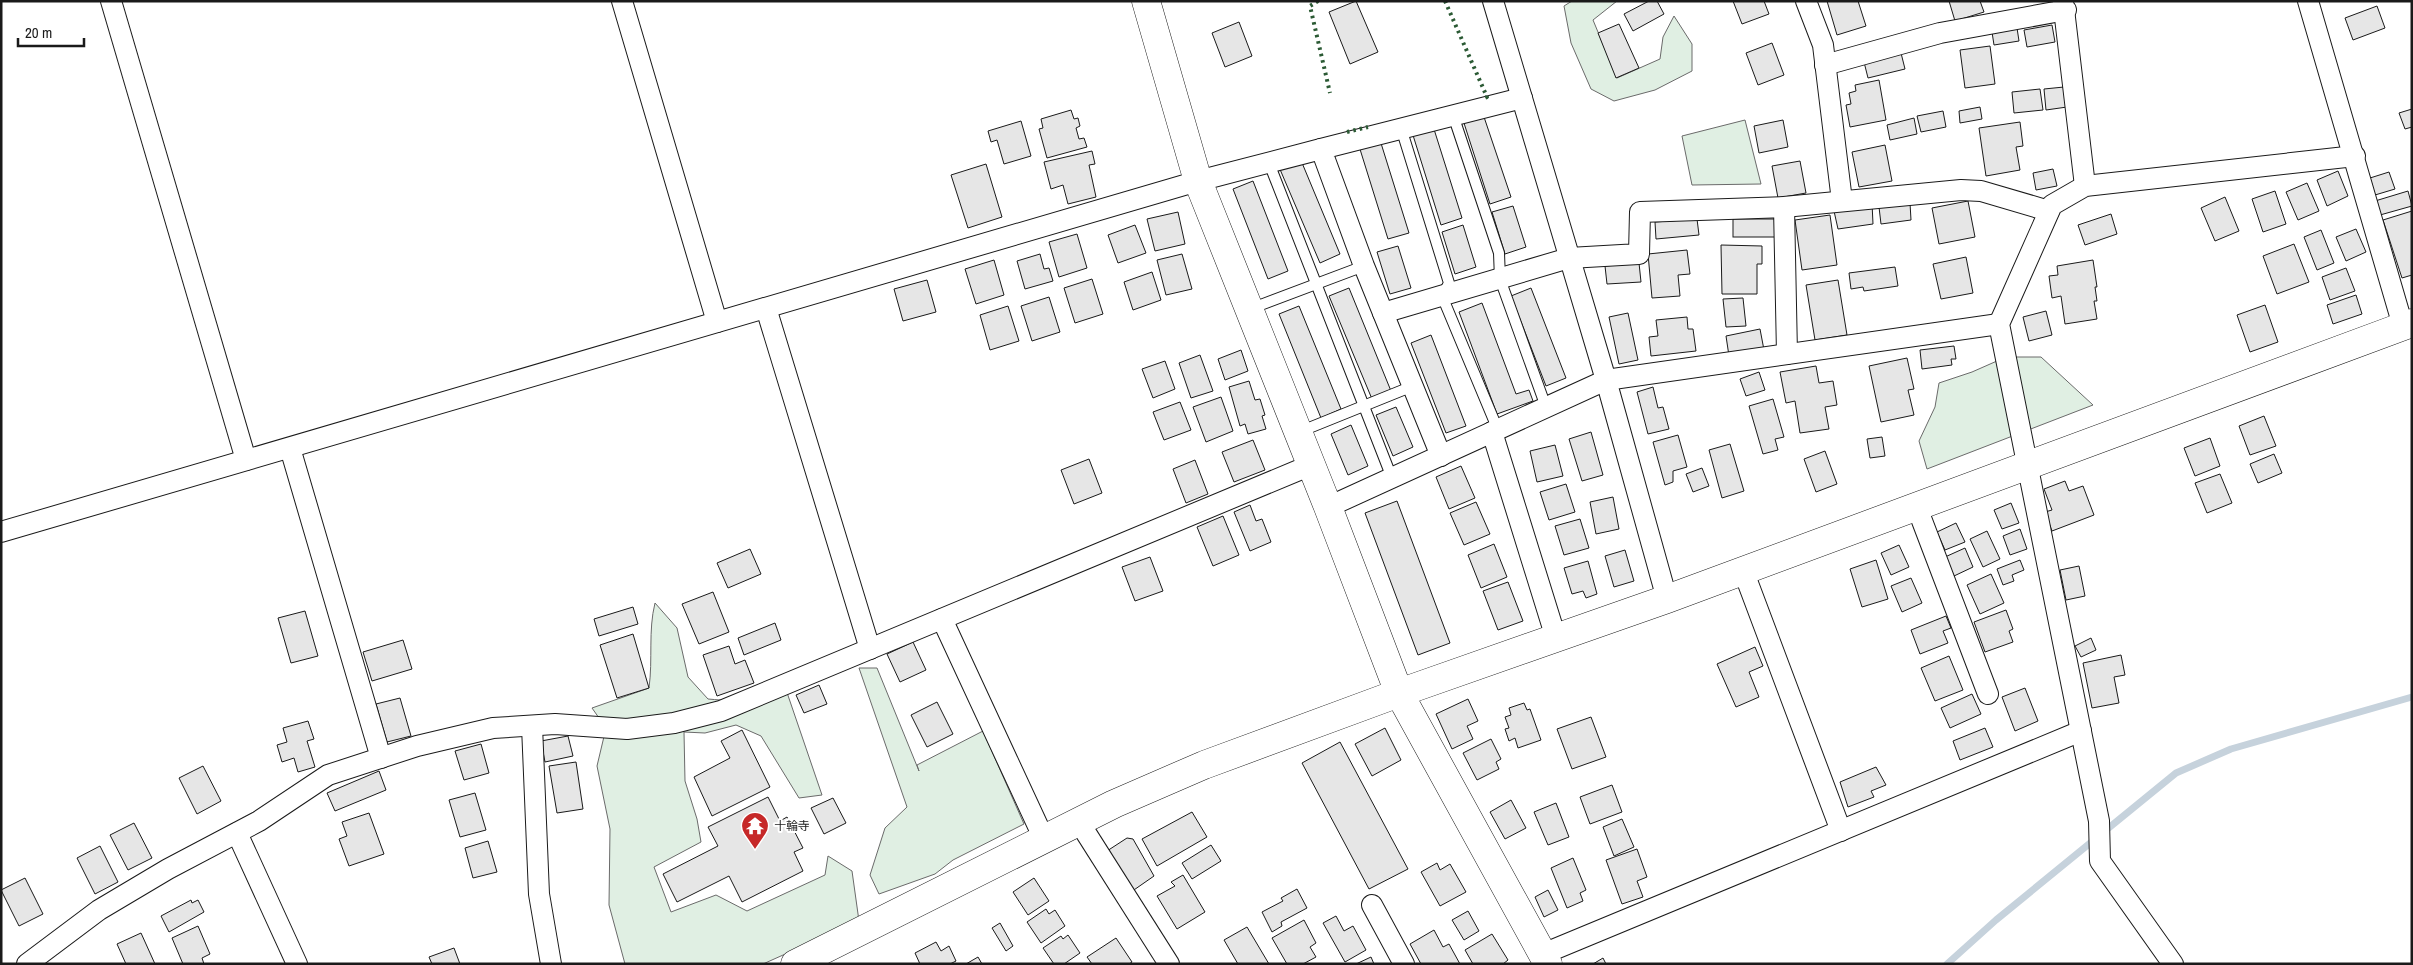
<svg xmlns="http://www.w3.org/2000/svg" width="2413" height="965" font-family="'Archivo Narrow','Noto Sans JP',sans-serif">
  <rect width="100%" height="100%" fill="#fff"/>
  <!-- green -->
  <g fill="#e0efe3" stroke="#6a6a6a">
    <path d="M1572,1H1617L1593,20L1617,78L1660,59L1663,37L1674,16L1692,44V71L1655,90L1614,101L1591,89L1571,43L1564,6Z"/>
    <path d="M1745,120L1761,184L1692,185L1682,136Z"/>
    <path d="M2006,357H2041L2093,405L1927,469L1919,441L1935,407L1939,383L1972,372Z"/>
    <path d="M655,603L677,628L688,677L708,699C744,702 757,705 781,675L822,795L799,798L761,736L736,725L705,733L684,732L685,781L697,819L701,842L654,867L671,912L716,895L747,911L825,875L828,856L852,871L859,921L763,964H625L609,905L610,829L597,766L606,728L592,708L649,688C653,659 648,631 655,603Z"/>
    <path d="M859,668H877L919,771L917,765L983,731L1024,824L953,860L935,874L879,894L870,875L885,828L907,807Z"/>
  </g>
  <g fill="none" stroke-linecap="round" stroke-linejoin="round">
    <!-- stream -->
    <path stroke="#c6d2dc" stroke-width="7" d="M1947,964L1996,920L2176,773L2231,749L2412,697"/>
  </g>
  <!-- building -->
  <g fill="#e6e6e6" stroke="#1a1a1a">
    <path d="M1356,1L1378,52L1350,64L1329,12Z"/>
    <path d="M1649,1H1657L1664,14L1633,31L1624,14Z"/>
    <path d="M1733,1H1764L1769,14L1742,24Z"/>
    <path d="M1827,1H1858L1866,26L1837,35Z"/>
    <path d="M1949,1H1980L1984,12L1955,21Z"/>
    <path d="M2377,6L2385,28L2353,40L2345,18Z"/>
    <path d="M1239,22L1252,56L1225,67L1212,33Z"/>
    <path d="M1619,24L1639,68L1616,78L1598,33Z"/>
    <path d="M2052,25L2055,42L2027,47L2024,30Z"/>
    <path d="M2017,28L2019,41L1994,45L1992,32Z"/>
    <path d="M1772,43L1784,75L1758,85L1746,53Z"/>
    <path d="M1990,46L1995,84L1965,88L1960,50Z"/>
    <path d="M1901,53L1905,69L1868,78L1864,62Z"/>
    <path d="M1879,80L1886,120L1850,127L1846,105L1851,104L1849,93L1856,91L1855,85Z"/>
    <path d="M2064,87L2067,107L2046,110L2044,89Z"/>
    <path d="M2040,89L2043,110L2014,113L2012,92Z"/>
    <path d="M1980,107L1982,119L1960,123L1959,111Z"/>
    <path d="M2412,109V127L2405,129L2399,113Z"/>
    <path d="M1071,110L1074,119L1078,118L1080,126L1076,128L1079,139L1084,138L1087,147L1047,158L1039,129L1043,128L1041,119Z"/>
    <path d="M1943,111L1946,127L1921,132L1917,116Z"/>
    <path d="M1483,114L1511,197L1490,204L1463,120Z"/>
    <path d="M1914,118L1917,134L1890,140L1887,125Z"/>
    <path d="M1783,120L1788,147L1759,153L1754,126Z"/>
    <path d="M1021,121L1031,156L1004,164L997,140L991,142L988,131Z"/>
    <path d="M2020,122L2023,146L2016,147L2020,170L1986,176L1979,128Z"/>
    <path d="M1433,126L1462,218L1441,225L1412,132Z"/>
    <path d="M1380,140L1409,233L1388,239L1359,146Z"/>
    <path d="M1885,145L1892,181L1859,187L1852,152Z"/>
    <path d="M1092,151L1095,164L1089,165L1096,197L1068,204L1063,185L1051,189L1044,162Z"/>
    <path d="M1300,158L1340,254L1320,263L1279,167Z"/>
    <path d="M1800,161L1806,193L1778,198L1772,166Z"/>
    <path d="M986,164L1002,217L968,228L951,175Z"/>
    <path d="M2053,169L2057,186L2036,190L2033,173Z"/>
    <path d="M2338,171L2348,196L2327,206L2317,180Z"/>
    <path d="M2389,172L2395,189L2375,195L2370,178Z"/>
    <path d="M1253,181L1288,271L1268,279L1233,189Z"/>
    <path d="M2307,183L2319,211L2298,220L2286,192Z"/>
    <path d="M2275,191L2286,224L2263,232L2252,199Z"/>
    <path d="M2408,191L2412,206L2380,215L2375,201Z"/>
    <path d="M2225,197L2239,231L2215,241L2201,208Z"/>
    <path d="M1968,201L1975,237L1939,244L1932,208Z"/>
    <path d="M1872,203L1873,224L1838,229L1834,211Z"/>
    <path d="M1910,203L1911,220L1881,224L1879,207Z"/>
    <path d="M1513,206L1526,247L1505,254L1492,212Z"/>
    <path d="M2412,211V275L2402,278L2383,220Z"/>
    <path d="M1178,212L1185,244L1155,251L1147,219Z"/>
    <path d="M2111,214L2117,234L2085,245L2078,225Z"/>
    <path d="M1830,215L1837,265L1802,270L1795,220Z"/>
    <path d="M1697,219L1699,235L1656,239L1655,222Z"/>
    <rect x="1733" y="219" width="44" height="18"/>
    <path d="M1135,225L1146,253L1118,263L1108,235Z"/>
    <path d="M1463,225L1476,267L1455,274L1442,232Z"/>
    <path d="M2356,229L2366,252L2346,261L2336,237Z"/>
    <path d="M2321,230L2334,263L2317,270L2304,237Z"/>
    <path d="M1077,234L1087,268L1059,277L1049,242Z"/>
    <path d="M2294,244L2309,282L2277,294L2263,256Z"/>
    <path d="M1721,245L1762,246V264H1757V294H1722Z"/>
    <path d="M1398,246L1411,288L1390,294L1377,252Z"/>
    <path d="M1687,250L1690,274L1678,275L1680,296L1652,298L1648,254Z"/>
    <path d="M1040,254L1044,269L1049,268L1053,281L1025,289L1017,261Z"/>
    <path d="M1182,254L1192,289L1166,295L1157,260Z"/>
    <path d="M1966,257L1973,293L1941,299L1933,264Z"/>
    <path d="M994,260L1004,295L976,304L965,269Z"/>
    <path d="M2093,260L2097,287H2095L2097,301H2094L2097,319L2065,324L2061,296L2052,298L2049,276L2058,275L2057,266Z"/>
    <path d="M1639,263L1641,282L1607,284L1605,266Z"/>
    <path d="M1895,267L1898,286L1864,291L1863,287L1851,289L1849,273Z"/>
    <path d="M2346,268L2355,291L2330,300L2322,277Z"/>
    <path d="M1152,272L1161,300L1133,310L1124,282Z"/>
    <path d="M1092,279L1103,314L1075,323L1064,288Z"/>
    <path d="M927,280L936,312L903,321L894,289Z"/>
    <path d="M1838,280L1847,335L1815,340L1806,285Z"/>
    <path d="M1349,288L1391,391L1372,399L1329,296Z"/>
    <path d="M1531,288L1566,378L1546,386L1511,296Z"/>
    <path d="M2356,295L2362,314L2333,324L2327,305Z"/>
    <path d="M1049,297L1060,332L1032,341L1021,306Z"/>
    <path d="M1743,298L1746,326L1726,327L1723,299Z"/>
    <path d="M1482,303L1516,394L1529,390L1533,401L1497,414L1459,312Z"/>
    <path d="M2265,305L2278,342L2250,352L2237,315Z"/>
    <path d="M1008,306L1019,341L990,350L980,315Z"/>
    <path d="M1299,306L1341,409L1321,418L1279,314Z"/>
    <path d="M2046,311L2052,335L2029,341L2023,317Z"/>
    <path d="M1628,313L1638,360L1619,364L1609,317Z"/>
    <path d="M1687,317L1688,329H1693L1696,351L1651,356L1649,337L1658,336L1656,320Z"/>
    <path d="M1760,329L1764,350L1729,356L1726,336Z"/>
    <path d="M1431,335L1466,426L1446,433L1411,343Z"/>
    <path d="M1954,346L1956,359H1951L1952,365L1922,369L1920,350Z"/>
    <path d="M1241,350L1248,371L1225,380L1218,359Z"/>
    <path d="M1200,355L1213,391L1191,398L1179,363Z"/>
    <path d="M1907,358L1914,389L1908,390L1914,415L1881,422L1869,366Z"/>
    <path d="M1165,361L1175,389L1153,398L1142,369Z"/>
    <path d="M1816,366L1819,383L1833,381L1837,405L1825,407L1829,429L1800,433L1795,401L1786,403L1780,372Z"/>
    <path d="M1759,372L1765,390L1746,396L1740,379Z"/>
    <path d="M1249,381L1255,400L1260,399L1265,415L1262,416L1266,429L1248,434L1245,424L1240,426L1229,387Z"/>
    <path d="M1653,387L1658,408L1663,407L1669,429L1648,434L1637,392Z"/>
    <path d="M1221,397L1233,431L1206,442L1193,407Z"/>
    <path d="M1773,399L1784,437L1775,439L1778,450L1763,454L1749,406Z"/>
    <path d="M1180,402L1191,430L1164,440L1153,412Z"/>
    <path d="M1396,407L1413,447L1393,456L1376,415Z"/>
    <path d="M2264,416L2276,446L2250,455L2239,426Z"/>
    <path d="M1351,425L1368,466L1348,475L1331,434Z"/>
    <path d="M1591,432L1603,475L1582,481L1569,439Z"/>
    <path d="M1678,435L1687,467L1673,471V482L1665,485L1653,442Z"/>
    <path d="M1882,437L1885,456L1870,458L1867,439Z"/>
    <path d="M2210,438L2220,466L2195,476L2184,448Z"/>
    <path d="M1253,440L1265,470L1234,482L1222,452Z"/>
    <path d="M1730,444L1744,491L1722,498L1709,450Z"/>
    <path d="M1555,445L1563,476L1537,482L1530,451Z"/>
    <path d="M1825,451L1837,484L1816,492L1804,459Z"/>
    <path d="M2274,454L2282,473L2258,483L2250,464Z"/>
    <path d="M1089,459L1102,493L1074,504L1061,470Z"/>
    <path d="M1195,460L1208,494L1186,503L1173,469Z"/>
    <path d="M1461,466L1475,498L1449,509L1436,477Z"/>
    <path d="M1702,468L1709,486L1693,492L1686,474Z"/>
    <path d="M2220,474L2232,503L2207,513L2195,483Z"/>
    <path d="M2065,481L2069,491L2083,486L2094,515L2052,531L2045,512L2052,510L2044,489Z"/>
    <path d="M1566,484L1575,512L1549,520L1540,492Z"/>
    <path d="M1613,497L1619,529L1596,534L1590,502Z"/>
    <path d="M1397,501L1450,643L1418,655L1365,513Z"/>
    <path d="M1476,502L1490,534L1464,545L1450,513Z"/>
    <path d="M2011,503L2019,523L2002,529L1994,510Z"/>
    <path d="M1250,505L1256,521L1262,519L1271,542L1250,551L1234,512Z"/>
    <path d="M1223,516L1239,555L1213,566L1197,527Z"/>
    <path d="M1580,519L1589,548L1564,555L1555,526Z"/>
    <path d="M1956,523L1965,542L1945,550L1937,532Z"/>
    <path d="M2020,529L2027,549L2010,555L2003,536Z"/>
    <path d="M1987,531L2000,559L1983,567L1970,539Z"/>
    <path d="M1494,544L1507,577L1481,588L1468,555Z"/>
    <path d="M1899,545L1909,567L1891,575L1881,553Z"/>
    <path d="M1965,548L1973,567L1954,576L1945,557Z"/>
    <path d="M750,549L761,574L728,588L717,563Z"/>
    <path d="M1625,550L1634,581L1614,587L1605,556Z"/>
    <path d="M1150,557L1163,591L1135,601L1122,567Z"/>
    <path d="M1876,560L1888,599L1862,607L1850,569Z"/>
    <path d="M2020,560L2024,570L2012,575L2014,581L2003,585L1997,569Z"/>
    <path d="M1588,561L1597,594L1586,598L1583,591L1572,594L1564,568Z"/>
    <path d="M2079,566L2085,596L2066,600L2060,570Z"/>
    <path d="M1991,574L2004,603L1980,614L1967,585Z"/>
    <path d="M1911,578L1922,603L1902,612L1891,586Z"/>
    <path d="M1508,582L1523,621L1498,630L1483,591Z"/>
    <path d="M713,592L729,632L699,644L682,604Z"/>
    <path d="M633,607L638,624L599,636L594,619Z"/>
    <path d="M2006,610L2013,629L2009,631L2013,642L1985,652L1974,622Z"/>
    <path d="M305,611L318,656L291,663L278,618Z"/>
    <path d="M1946,616L1951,628L1943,631L1948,643L1920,654L1911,630Z"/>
    <path d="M775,623L781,640L744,655L738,638Z"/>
    <path d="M633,634L649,688L617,698L600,645Z"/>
    <path d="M2091,638L2096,650L2081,657L2075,646Z"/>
    <path d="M403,640L412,669L372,681L363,652Z"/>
    <path d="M913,642L926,670L900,682L887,654Z"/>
    <path d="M729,646L735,664L745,660L754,683L717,696L703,655Z"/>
    <path d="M1755,647L1763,666L1749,672L1759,697L1736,707L1717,664Z"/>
    <path d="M2121,655L2125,675L2114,677L2119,703L2092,708L2083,663Z"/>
    <path d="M1949,656L1963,690L1935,701L1921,668Z"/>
    <path d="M819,685L827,704L804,713L796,695Z"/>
    <path d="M2025,688L2038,721L2015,731L2002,697Z"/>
    <path d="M1972,694L1981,714L1950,728L1941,708Z"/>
    <path d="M400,698L411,736L387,742L376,704Z"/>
    <path d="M1468,699L1478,721L1467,726L1473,739L1452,749L1436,714Z"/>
    <path d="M937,702L953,734L927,747L911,715Z"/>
    <path d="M1524,703L1527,710L1530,709L1541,740L1518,748L1515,738L1509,741L1505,729L1509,728L1505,717L1511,715L1509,708Z"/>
    <path d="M1591,717L1606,757L1572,769L1557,729Z"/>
    <path d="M308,721L314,739L307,741L315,767L298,772L294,758L282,762L277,745L287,742L283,728Z"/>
    <path d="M1385,728L1401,760L1372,776L1355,744Z"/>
    <path d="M1985,728L1993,747L1960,760L1953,741Z"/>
    <path d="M742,730L770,787L712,816L694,777L730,758L721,741Z"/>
    <path d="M568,736L573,756L545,762L541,741Z"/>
    <path d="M1491,739L1501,759L1496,762L1499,769L1477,780L1463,753Z"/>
    <path d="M1340,742L1408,869L1369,889L1302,763Z"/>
    <path d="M481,744L489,773L464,780L455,751Z"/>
    <path d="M576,762L583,809L557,813L549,766Z"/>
    <path d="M203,766L221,801L197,814L179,778Z"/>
    <path d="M1876,767L1886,785L1871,791L1874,797L1848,807L1840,782Z"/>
    <path d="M379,771L386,790L335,811L327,793Z"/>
    <path d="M1612,785L1622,812L1590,824L1580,797Z"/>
    <path d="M475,793L486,830L460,837L449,800Z"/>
    <path d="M768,797L780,821L787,817L803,848L794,852L803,871L742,902L729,876L677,902L663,874L718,846L708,827Z"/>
    <path d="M833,798L846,823L824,834L811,808Z"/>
    <path d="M1511,800L1526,828L1505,839L1490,812Z"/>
    <path d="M1556,803L1569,837L1548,845L1534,812Z"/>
    <path d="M1192,812L1207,837L1157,866L1142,839Z"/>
    <path d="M369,813L384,854L349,866L339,839L347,836L342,822Z"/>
    <path d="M1622,819L1634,847L1614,856L1603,827Z"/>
    <path d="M134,823L152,858L128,870L110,835Z"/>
    <path d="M1127,838L1133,839L1154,876L1131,892L1107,851Z"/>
    <path d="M488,841L497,872L473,878L465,848Z"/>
    <path d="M1211,845L1221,861L1192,879L1182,863Z"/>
    <path d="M100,846L118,882L95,894L77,858Z"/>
    <path d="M1637,849L1647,877L1637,881L1643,897L1622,904L1606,860Z"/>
    <path d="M1573,858L1586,890L1580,893L1583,901L1567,908L1551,868Z"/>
    <path d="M1437,863L1440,870L1450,864L1466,892L1440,906L1421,872Z"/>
    <path d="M1183,875L1205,912L1177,929L1157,896L1175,886L1171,882Z"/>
    <path d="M25,878L43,914L19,926L1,890Z"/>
    <path d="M1034,878L1049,901L1028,915L1013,892Z"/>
    <path d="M1297,889L1307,908L1281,922L1282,926L1272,932L1262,912L1283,901L1281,898Z"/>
    <path d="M1548,890L1558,910L1544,917L1535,897Z"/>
    <path d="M191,900L192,903L198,900L204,912L169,932L161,916Z"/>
    <path d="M1046,909L1049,914L1055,910L1065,926L1041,943L1027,922Z"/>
    <path d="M1468,911L1479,931L1464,940L1452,920Z"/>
    <path d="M1336,916L1344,931L1353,926L1366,950L1345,962L1323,923Z"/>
    <path d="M1304,920L1316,943L1310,947L1316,957L1303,964H1287L1272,938Z"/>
    <path d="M1000,923L1013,946L1006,951L992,928Z"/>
    <path d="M198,926L210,954L202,958L204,964H183L172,938Z"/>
    <path d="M1247,927L1269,964H1238L1224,940Z"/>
    <path d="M1434,930L1443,947L1449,944L1460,964H1421L1410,944Z"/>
    <path d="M141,933L155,964H126L117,944Z"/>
    <path d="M1492,934L1508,960L1503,964H1473L1465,950Z"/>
    <path d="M1068,935L1080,953L1064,964H1054L1043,948L1061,936L1063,939Z"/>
    <path d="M1116,938L1132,962L1129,964H1092L1087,957Z"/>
    <path d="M936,942L941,951L949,946L956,961L950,964H920L915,953Z"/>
    <path d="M454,948L460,964H432L429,957Z"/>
    <path d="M978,957L982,964H966Z"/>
    <path d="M1371,957L1374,964H1356Z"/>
    <path d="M1603,958L1606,964H1593Z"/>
  </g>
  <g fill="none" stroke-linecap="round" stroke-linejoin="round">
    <defs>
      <g id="lane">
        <path d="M1453,115L1499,253L1500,279L1546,407"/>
        <path d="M1401,128L1449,283L1442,296L1498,430"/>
        <path d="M1269,163L1392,478"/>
        <path d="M1250,309L1364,266"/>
        <path d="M1299,432L1413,386"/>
      </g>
      <g id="street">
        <path d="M111,1L246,460"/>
        <path d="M622,1L717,322"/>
        <path d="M1493,1L1606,380L1667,599"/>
        <path d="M1806,1L1823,45L1842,201"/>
        <path d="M2063,1L2085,186"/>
        <path d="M2308,1L2403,326"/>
        <path d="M1825,65L1940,33L2066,10"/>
        <path d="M1784,207L1787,354"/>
        <path d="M766,308L870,649"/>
        <path d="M1383,313L1569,258L1639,254L1640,212L1784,207L1961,190L1981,191L2049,211"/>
        <path d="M1492,432L1556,638"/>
        <path d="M290,448L381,758"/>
        <path d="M1441,456L1364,266L1321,149L1522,98"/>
        <path d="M1916,505L1988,694"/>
        <path d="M1328,507L1606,380L1999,324"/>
        <path d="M1,532L1198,181L1321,149"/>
        <path d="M1743,570L1841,831"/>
        <path d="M942,619L1044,839"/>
        <path d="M532,726L539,894L551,964"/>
        <path d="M1079,822L1169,964"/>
        <path d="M237,833L297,964"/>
        <path d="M1372,905L1404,964"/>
        <path d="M1543,954L2081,731"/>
        <path d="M27,964L99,910L168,869L259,821L328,775L417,746L493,728L555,724L627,729L674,723L721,711L1311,465"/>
        <path d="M2173,964L2100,861L2099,821L1999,324L2052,205L2085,186L2355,156"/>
      </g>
      <g id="secondary">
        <path d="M1146,1L1198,181L1328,507L1399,693L1548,964"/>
        <path d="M795,964L1114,804L1204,765L1399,693L1667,599L2412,323"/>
      </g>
    </defs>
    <!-- lane casing -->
    <use href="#lane" stroke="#1a1a1a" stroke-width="12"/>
    <!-- street casing -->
    <use href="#street" stroke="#1a1a1a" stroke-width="22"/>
    <!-- secondary casing -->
    <use href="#secondary" stroke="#1a1a1a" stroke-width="29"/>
    <!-- lane -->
    <use href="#lane" stroke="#fff" stroke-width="10"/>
    <!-- street -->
    <use href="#street" stroke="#fff" stroke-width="20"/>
    <!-- secondary -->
    <use href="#secondary" stroke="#fff" stroke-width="28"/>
    <!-- hedge -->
    <g stroke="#2b5a34" stroke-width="4" stroke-dasharray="2.5 4" stroke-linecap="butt">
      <path d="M1318,1L1310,6L1330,93"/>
      <path d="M1445,1L1487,97L1484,98"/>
      <path d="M1347,132L1368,127"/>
    </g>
  </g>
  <!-- icons -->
  <defs>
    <symbol id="temple-pin" viewBox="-11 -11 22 30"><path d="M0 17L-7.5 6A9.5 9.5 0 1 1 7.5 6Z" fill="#c62828" stroke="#fff"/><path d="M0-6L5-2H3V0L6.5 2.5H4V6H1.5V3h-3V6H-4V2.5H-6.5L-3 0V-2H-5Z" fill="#fff"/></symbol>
  </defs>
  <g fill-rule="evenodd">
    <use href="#temple-pin" x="739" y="810" width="32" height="43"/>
  </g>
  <g text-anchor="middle" stroke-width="4" stroke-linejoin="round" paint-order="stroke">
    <!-- poi labels -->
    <g font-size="12" fill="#1a1a1a" stroke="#fff" text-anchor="start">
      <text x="774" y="830">十輪寺</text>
    </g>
  </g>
  <!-- border -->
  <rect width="2413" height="965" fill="none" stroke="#1a1a1a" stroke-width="5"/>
  <!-- scale -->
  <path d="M18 38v8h66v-8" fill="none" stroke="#1a1a1a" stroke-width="2.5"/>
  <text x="25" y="38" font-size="15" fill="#1a1a1a" stroke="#ffffff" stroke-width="4" paint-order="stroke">20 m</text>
</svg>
